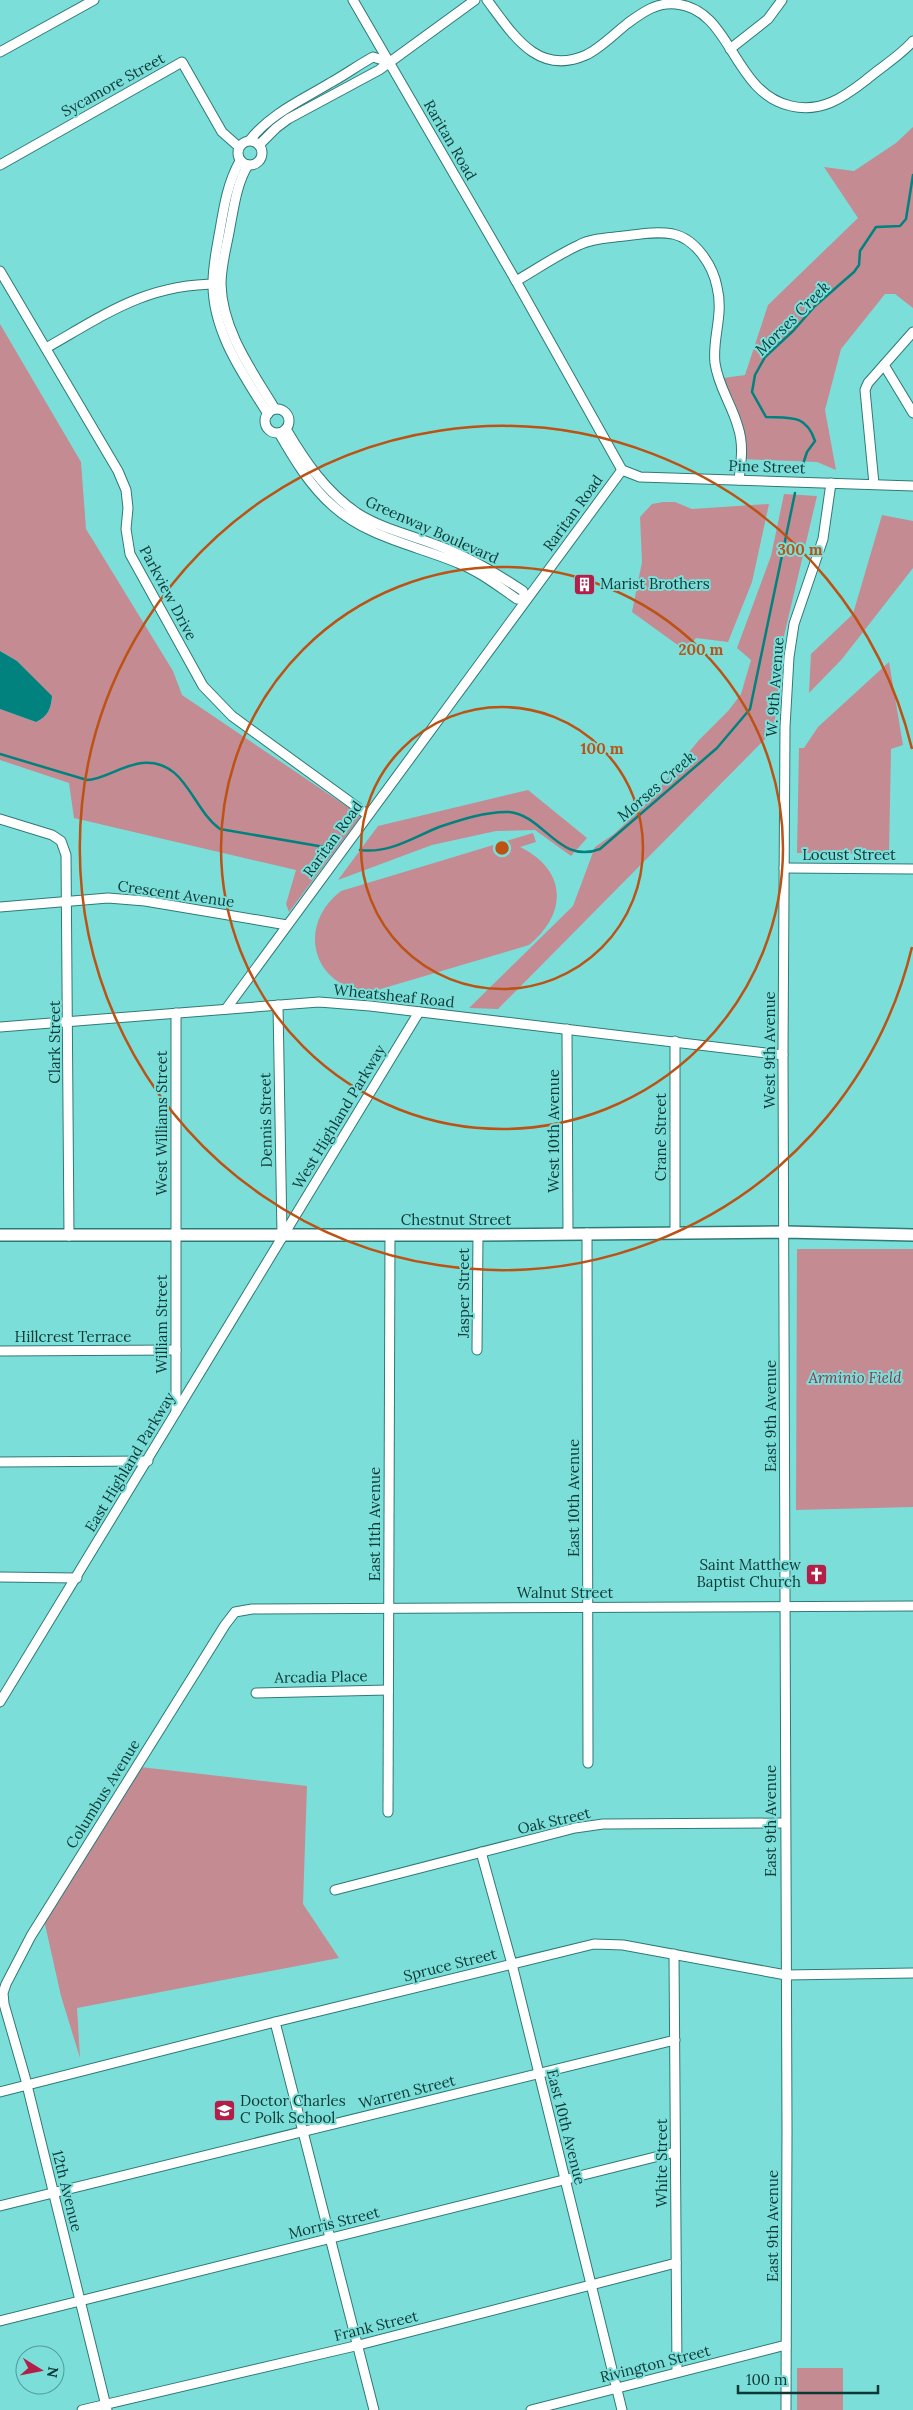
<svg xmlns="http://www.w3.org/2000/svg" width="913" height="2410" font-family="Lora,serif">
  <rect width="100%" height="100%" fill="#7cded9"/>
  <!-- green -->
  <g fill="#c48b92">
    <path d="M913,127V308L895,294H885L841,349L825,410L836,470L817,462L740,459L741,438L716,379L745,375L768,305L858,218L824,167L854,171L896,143Z"/>
    <path d="M0,324L81,462L86,529L173,671L182,695L361,816L289,912L286,904L296,870L74,818L69,783L0,760V709L36,722C48,716 51,709 52,697L17,661L0,651Z"/>
    <path d="M784,494L817,496L783,640L774,730L498,1009L469,1008L573,906L595,847L614,834L649,801L699,740L729,710L741,694L751,660L737,648L771,556Z"/>
    <path d="M663,502H675L692,509L769,504L752,582L728,642L696,638L686,651L632,612L642,562L640,517L652,504Z"/>
    <path d="M882,515L913,521V568L842,659L809,693L811,654L853,614Z"/>
    <path d="M889,662L903,745L891,749L889,854L797,853L799,748H804L818,727Z"/>
    <path d="M528,790L587,838L571,856L535,830L496,831L432,845L338,880L378,826Z"/>
    <path d="M533,833L536,842L520,847C567,870 568,913 529,945L374,991C314,992 294,927 341,891Z"/>
    <path d="M797,1249H913V1507L796,1510Z"/>
    <path d="M140,1767L307,1786L303,1904L339,1958L77,2008L80,2058L61,1996L44,1920Z"/>
    <rect x="797" y="2368" width="46" height="42"/>
  </g>
  <!-- water -->
  <path fill="#01827f" d="M0,651L17,661L52,696C51,709 48,716 36,722L0,709Z"/>
  <g fill="none" stroke-linecap="round" stroke-linejoin="round">
    <!-- stream -->
    <g stroke="#01827f" stroke-width="2.5">
      <path d="M801,470L807,452L815,441C806,414 790,418 766,417L752,392L755,375L765,357L793,331L815,306L854,272L859,265L860,251L876,227L900,226L906,219L913,175"/>
      <path d="M0,754L87,780C103,780 122,765 142,763C186,759 191,808 220,829L330,848"/>
      <path d="M360,850C389,854 412,838 439,827C460,820 487,811 509,812C544,815 559,865 600,849L717,748L750,709L795,493"/>
    </g>
    <defs>
      <g id="minor">
        <path d="M353,0L516,281L622,470L640,477L913,486"/>
        <path d="M487,0C512,33 537,77 586,55C601,48 615,33 628,23C643,12 657,2 676,4C732,9 732,93 791,106C821,113 843,98 866,80C881,67 900,56 913,41"/>
        <path d="M730,49L768,19L782,0"/>
        <path d="M0,52L94,0"/>
        <path d="M250,140C270,114 302,100 330,83C345,75 358,65 373,57L389,62"/>
        <circle cx="250" cy="153" r="12"/>
        <path d="M259,145L276,128L288,119L379,70L475,0"/>
        <path d="M240,161C228,182 224,206 220,230C217,247 213,265 213,282C212,331 243,374 268,414"/>
        <path d="M0,165L182,62L222,132L239,147"/>
        <path d="M248,165C237,183 234,206 230,227C227,245 221,265 221,284C222,330 252,371 275,409"/>
        <path d="M0,271L118,471L126,490L128,508L126,529L130,554L203,686L232,716L368,815"/>
        <path d="M516,281C537,269 557,255 579,245C592,238 609,238 624,236C640,234 657,231 673,234C696,239 713,266 717,287C724,315 712,338 715,363C718,386 732,405 738,427C744,445 741,462 739,480"/>
        <path d="M46,348C106,314 146,284 218,284"/>
        <path d="M884,365L913,413"/>
        <circle cx="277" cy="421" r="12"/>
        <path d="M279,433C294,459 310,486 333,506C369,538 415,545 458,563C479,571 498,586 517,599L526,600L523,591C496,573 469,557 439,546C411,535 382,529 357,513C325,491 305,461 286,429"/>
        <path d="M874,484L865,390L868,383L913,332"/>
        <path d="M0,819L52,835L61,841L66,855L69,1236"/>
        <path d="M784,868L913,869"/>
        <path d="M0,907L108,898L145,901L287,925"/>
        <path d="M278,1005L282,1234"/>
        <path d="M226,1009L622,470"/>
        <path d="M176,1013V1412"/>
        <path d="M0,1027L319,1002L370,1006L783,1055"/>
        <path d="M567,1029L568,1233"/>
        <path d="M587,1233L588,1763"/>
        <path d="M675,1233V1041"/>
        <path d="M477,1350L478,1235"/>
        <path d="M0,1351L176,1350"/>
        <path d="M0,1462L148,1461"/>
        <path d="M0,1577L77,1578"/>
        <path d="M256,1693L388,1690"/>
        <path d="M0,1702L419,1012"/>
        <path d="M388,1812L390,1236"/>
        <path d="M481,1852L512,1964L622,2410"/>
        <path d="M335,1890L575,1828L603,1824L785,1823"/>
        <path d="M674,1954L677,2372"/>
        <path d="M275,2022L374,2410"/>
        <path d="M0,2092L275,2022L594,1944L623,1945L786,1975L913,1973"/>
        <path d="M0,2206L675,2040"/>
        <path d="M0,2321L675,2152"/>
        <path d="M82,2410L355,2346L676,2263"/>
        <path d="M107,2410L25,2077L4,2004L3,1993L6,1984L31,1936L225,1625L235,1612L252,1609L913,1606"/>
        <path d="M531,2410L786,2345"/>
        <path d="M786,2410L787,2130L783,1055L785,727L789,657L794,624L823,539L831,483"/>
      </g>
      <path id="tertiary" d="M0,1235H478L785,1232L913,1235"/>
    </defs>
    <!-- minor casing -->
    <use href="#minor" stroke="#2e7a77" stroke-width="11"/>
    <!-- tertiary casing -->
    <use href="#tertiary" stroke="#2e7a77" stroke-width="14"/>
    <!-- minor -->
    <use href="#minor" stroke="#fff" stroke-width="9"/>
    <!-- tertiary -->
    <use href="#tertiary" stroke="#fff" stroke-width="11"/>
  </g>
  <!-- distance rings -->
  <g fill="none" stroke="#bc5214" stroke-width="2.5">
    <circle cx="502" cy="848" r="141"/>
    <circle cx="502" cy="848" r="281"/>
    <path d="M912 947A422 422 0 1 1 912 749"/>
  </g>
  <!-- icons -->
  <defs>
    <symbol id="building-square" viewBox="-11 -11 22 22"><rect x="-9" y="-9" width="18" height="18" rx="4" fill="#b22049" stroke="#7cded9"/><path d="M-4-6H4V6H1V3H-1V6H-4ZM-2.5-4.3h1.7v1.8h-1.7ZM.8-4.3h1.7v1.8H.8ZM-2.5-1h1.7V.8h-1.7ZM.8-1h1.7V.8H.8Z" fill="#fff"/></symbol>
    <symbol id="church-square" viewBox="-11 -11 22 22"><rect x="-9" y="-9" width="18" height="18" rx="4" fill="#b22049" stroke="#7cded9"/><path d="M-1.2-6h2.4v3.5h3.3v2.4h-3.3V6h-2.4V-.1h-3.3v-2.4h3.3Z" fill="#fff"/></symbol>
    <symbol id="school-square" viewBox="-11 -11 22 22"><rect x="-9" y="-9" width="18" height="18" rx="4" fill="#b22049" stroke="#7cded9"/><path d="M0-5L7-2L0 1L-7-2ZM-4 1L0 2.5L4 1V4Q0 6-4 4Z" fill="#fff"/></symbol>
  </defs>
  <g fill-rule="evenodd">
    <use href="#building-square" x="572" y="572" width="25" height="25"/>
    <use href="#church-square" x="804" y="1562" width="25" height="25"/>
    <use href="#school-square" x="212" y="2098" width="25" height="25"/>
  </g>
  <g text-anchor="middle" stroke-width="4" stroke-linejoin="round" paint-order="stroke">
    <!-- street labels -->
    <g font-size="15" fill="#0c3836" stroke="#7cded9">
      <text transform="translate(113 85) rotate(-29)" y="5">Sycamore Street</text>
      <text transform="translate(450 140) rotate(60)" y="5">Raritan Road</text>
      <text transform="translate(767 467) rotate(2)" y="5">Pine Street</text>
      <text transform="translate(573 513) rotate(-54)" y="5">Raritan Road</text>
      <text transform="translate(432 530) rotate(24)" y="5">Greenway Boulevard</text>
      <text transform="translate(168 593) rotate(62)" y="5">Parkview Drive</text>
      <text transform="translate(775 687) rotate(-86)" y="5">W. 9th Avenue</text>
      <text transform="translate(333 839) rotate(-54)" y="5">Raritan Road</text>
      <text x="849" y="860">Locust Street</text>
      <text transform="translate(176 894) rotate(8)" y="5">Crescent Avenue</text>
      <text transform="translate(394 996) rotate(6)" y="5">Wheatsheaf Road</text>
      <text transform="translate(55 1042) rotate(-90)" y="5">Clark Street</text>
      <text transform="translate(770 1050) rotate(-90)" y="5">West 9th Avenue</text>
      <text transform="translate(339 1117) rotate(-59)" y="5">West Highland Parkway</text>
      <text transform="translate(266 1120) rotate(-91)" y="5">Dennis Street</text>
      <text transform="translate(162 1123) rotate(-90)" y="5">West Williams Street</text>
      <text transform="translate(554 1131) rotate(-90)" y="5">West 10th Avenue</text>
      <text transform="translate(661 1137) rotate(-90)" y="5">Crane Street</text>
      <text x="456" y="1225">Chestnut Street</text>
      <text transform="translate(464 1293) rotate(-90)" y="5">Jasper Street</text>
      <text transform="translate(162 1324) rotate(-90)" y="5">William Street</text>
      <text x="73" y="1342">Hillcrest Terrace</text>
      <text transform="translate(771 1416) rotate(-90)" y="5">East 9th Avenue</text>
      <text transform="translate(130 1462) rotate(-59)" y="5">East Highland Parkway</text>
      <text transform="translate(574 1498) rotate(-90)" y="5">East 10th Avenue</text>
      <text transform="translate(375 1524) rotate(-90)" y="5">East 11th Avenue</text>
      <text x="565" y="1598">Walnut Street</text>
      <text transform="translate(321 1677) rotate(-1)" y="5">Arcadia Place</text>
      <text transform="translate(103 1794) rotate(-58)" y="5">Columbus Avenue</text>
      <text transform="translate(554 1821) rotate(-13)" y="5">Oak Street</text>
      <text transform="translate(771 1821) rotate(-90)" y="5">East 9th Avenue</text>
      <text transform="translate(450 1965) rotate(-14)" y="5">Spruce Street</text>
      <text transform="translate(407 2092) rotate(-14)" y="5">Warren Street</text>
      <text transform="translate(566 2127) rotate(76)" y="5">East 10th Avenue</text>
      <text transform="translate(662 2163) rotate(-90)" y="5">White Street</text>
      <text transform="translate(67 2191) rotate(76)" y="5">12th Avenue</text>
      <text transform="translate(334 2223) rotate(-14)" y="5">Morris Street</text>
      <text transform="translate(773 2226) rotate(-90)" y="5">East 9th Avenue</text>
      <text transform="translate(376 2326) rotate(-14)" y="5">Frank Street</text>
      <text transform="translate(655 2364) rotate(-14)" y="5">Rivington Street</text>
    </g>
    <!-- poi labels -->
    <g font-size="15" fill="#0c3836" stroke="#7cded9" text-anchor="start">
      <text x="600" y="589">Marist Brothers</text>
      <text x="801" y="1570" text-anchor="end">Saint Matthew<tspan x="801" dy="17">Baptist Church</tspan></text>
      <text x="240" y="2106">Doctor Charles<tspan x="240" dy="17">C Polk School</tspan></text>
    </g>
    <!-- park labels -->
    <g font-size="15" font-style="italic" fill="#8f3346" stroke="#7cded9">
      <text x="855" y="1383">Arminio Field</text>
    </g>
    <!-- water labels -->
    <g font-size="16" font-style="italic" fill="#0a3b39" stroke="#7cded9">
      <text transform="translate(792 318) rotate(-45)" y="6">Morses Creek</text>
      <text transform="translate(656 786) rotate(-41)" y="6">Morses Creek</text>
    </g>
  </g>
  <circle cx="502" cy="848" r="8" fill="#bc5214" stroke="#7cded9" stroke-width="2.5"/>
  <g font-size="15" text-anchor="middle" font-weight="bold" fill="#bc5214" stroke="#7cded9" stroke-width="4" stroke-linejoin="round" paint-order="stroke">
    <text x="800" y="555">300 m</text>
    <text x="701" y="655">200 m</text>
    <text x="602" y="754">100 m</text>
  </g>
  <!-- north arrow -->
  <g transform="translate(40 2370) rotate(100)"><circle r="24" fill="#7cded9" stroke="#4f9c98"/>
  <path d="M0-4L9 19L0 12L-9 19Z" fill="#b22049"/>
  <text y="-8" font-size="14" font-weight="bold" text-anchor="middle" fill="#0c3836">N</text>
  </g>
  <!-- scale -->
  <path d="M738 2385v8h140v-8" fill="none" stroke="#0c3836" stroke-width="2.5"/>
  <text x="746" y="2385" font-size="15" fill="#0c3836" stroke="#7cded9" stroke-width="4" paint-order="stroke">100 m</text>
</svg>
